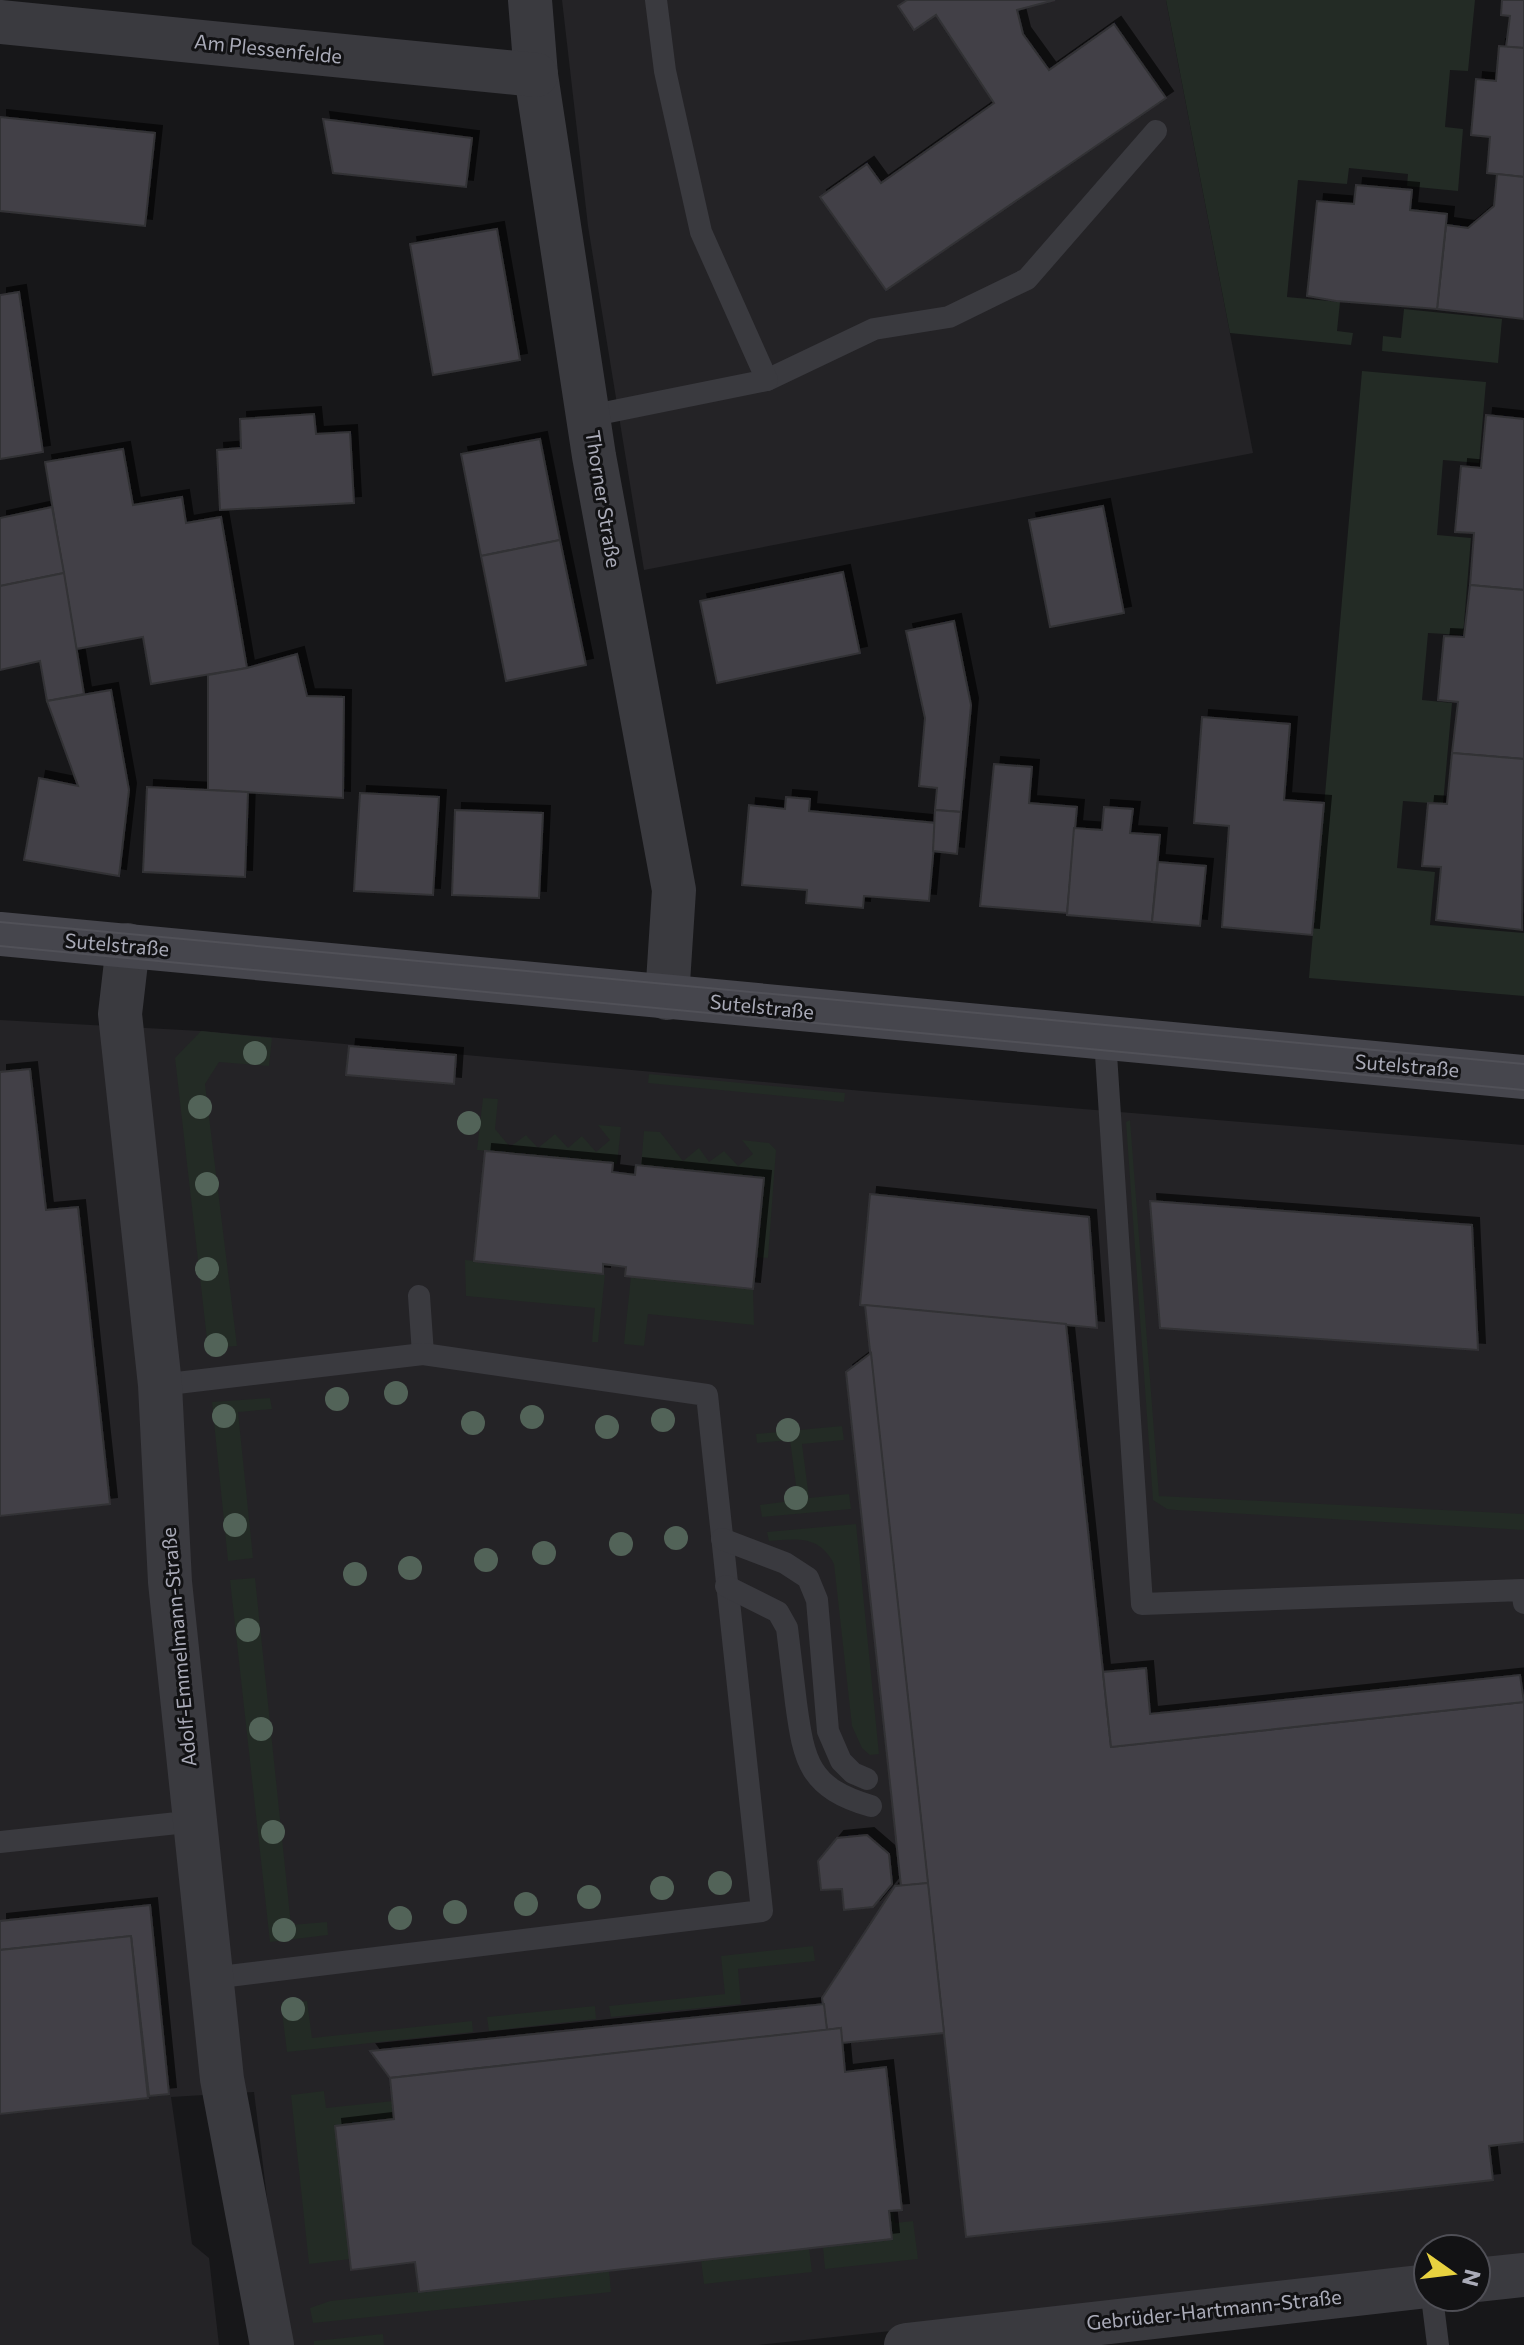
<svg xmlns="http://www.w3.org/2000/svg" width="1524" height="2345" font-family="Commissioner,sans-serif">
  <defs>
    <filter id="shadow"><feDropShadow dx="7" dy="-7" stdDeviation="0" flood-color="#0009"/></filter>
  </defs>
  <rect width="100%" height="100%" fill="#171719"/>
  <!-- built -->
  <g fill="#242326">
    <path d="M562,0H1166L1253,453L644,570L588,226Z"/>
    <path d="M0,1020L201,1031L863,1091L1524,1145V2264L1476,2270V2249H1428V2275L758,2345H285L254,2092L171,2097L192,2244L209,2258L219,2345H0Z"/>
  </g>
  <!-- green -->
  <g fill="#232b25">
    <path d="M1166,0H1475L1468,71L1450,70L1445,127L1463,129L1458,191L1407,186L1408,174L1349,168L1347,184L1298,180L1287,297L1340,302L1337,331L1353,333L1351,345L1230,333Z"/>
    <path d="M1404,309L1502,319L1498,363L1382,351L1383,336L1401,338Z"/>
    <path d="M1362,371L1486,382L1479,463L1443,460L1437,535L1471,538L1463,635L1428,633L1422,700L1452,703L1443,804L1403,801L1397,868L1435,872L1430,925L1524,933V996L1309,978Z"/>
    <path d="M201,1031L272,1038L269,1066L219,1062L205,1084L237,1346L208,1348L175,1058Z"/>
    <path d="M649,1074L845,1093L844,1102L648,1083Z"/>
    <path d="M483,1098L498,1099L495,1129L510,1147L526,1135L538,1148L555,1134L568,1148L582,1136L596,1152L610,1140L598,1125L621,1127L617,1164L477,1150Z"/>
    <path d="M1130,1120L1159,1496L1524,1514V1530L1176,1510L1167,1509L1153,1500L1126,1122Z"/>
    <path d="M644,1131L660,1132L683,1161L699,1148L709,1162L724,1151L738,1166L753,1154L742,1140L769,1143L776,1150L768,1258L756,1257L763,1178L641,1166Z"/>
    <path d="M465,1260L605,1274L598,1342H592L595,1308L466,1296Z"/>
    <path d="M631,1276L753,1289L754,1325L648,1314L644,1346L624,1344Z"/>
    <path d="M270,1398L272,1409L238,1412L253,1558L228,1561L212,1402Z"/>
    <path d="M842,1426L844,1440L802,1444L809,1498L849,1494L851,1509L762,1517L760,1505L798,1500L790,1440L757,1443L756,1434Z"/>
    <path d="M856,1524L879,1754L870,1755L862,1748L852,1726L834,1564C819,1535 797,1539 769,1541L767,1532Z"/>
    <path d="M255,1578L291,1925L327,1922L328,1935L270,1942L230,1580Z"/>
    <path d="M813,1946L815,1961L738,1969L741,2004L611,2017L609,2006L725,1994L721,1956Z"/>
    <path d="M307,2001L312,2038L472,2021L473,2032L287,2052L281,2004Z"/>
    <path d="M595,2006L596,2019L489,2031L487,2017Z"/>
    <path d="M324,2091L326,2108L393,2101L394,2119L335,2126L350,2259L309,2264L291,2095Z"/>
    <path d="M889,2211H893L895,2223L913,2221L918,2259L825,2269L823,2247L891,2239Z"/>
    <path d="M809,2248L812,2272L704,2284L701,2260Z"/>
    <path d="M609,2271L611,2292L313,2323L310,2308L330,2301Z"/>
    <path d="M383,2334L384,2345H314V2341Z"/>
  </g>
  <!-- building -->
  <g fill="#424146" stroke="#323135" stroke-width="2" filter="url(#shadow)">
    <path d="M907,0H1055L1017,10L1023,34L1049,70L1114,24L1166,98L886,290L820,197L867,164L881,183L994,103L936,15L914,30L898,6Z"/>
    <path d="M1502,0H1524V48L1506,47L1510,16L1501,15Z"/>
    <path d="M1499,46L1524,48V177L1487,173L1490,137L1471,135L1476,79L1496,81Z"/>
    <path d="M0,117L155,133L145,226L0,211Z"/>
    <path d="M323,119L472,138L466,187L333,173Z"/>
    <path d="M1497,174L1524,177V319L1437,309L1446,225L1468,228L1494,206Z"/>
    <path d="M1356,185L1412,190L1410,210L1447,214L1437,309L1336,301L1307,296L1317,201L1354,204Z"/>
    <path d="M497,229L520,360L433,375L410,244Z"/>
    <path d="M19,292L43,452L0,459V295Z"/>
    <path d="M314,414L316,434L350,432L354,503L220,510L217,450L241,448L240,419Z"/>
    <path d="M1486,415L1524,419V590L1470,585L1474,533L1455,532L1461,466L1481,468Z"/>
    <path d="M540,439L560,540L481,556L461,454Z"/>
    <path d="M123,449L133,505L182,497L186,523L221,517L247,668L151,684L143,637L76,649L45,462Z"/>
    <path d="M1103,506L1124,613L1050,627L1029,520Z"/>
    <path d="M52,507L64,573L0,586V518Z"/>
    <path d="M560,540L586,665L506,681L481,556Z"/>
    <path d="M843,572L860,653L717,683L700,601Z"/>
    <path d="M64,573L84,694L47,701L40,661L0,670V586Z"/>
    <path d="M1470,585L1524,590V759L1452,753L1458,702L1438,700L1444,636L1464,637Z"/>
    <path d="M954,621L971,705L961,812L935,810L937,788L919,786L925,718L906,631Z"/>
    <path d="M297,654L307,696L344,697L343,798L208,790V675L247,668Z"/>
    <path d="M111,690L129,790L119,876L24,860L39,778L78,786L47,701Z"/>
    <path d="M1202,717L1290,724L1284,800L1324,803L1312,935L1222,927L1229,826L1194,823Z"/>
    <path d="M1452,753L1524,759L1522,930L1436,920L1441,867L1422,866L1428,803L1447,804Z"/>
    <path d="M994,764L1032,767L1029,803L1077,807L1067,913L980,906Z"/>
    <path d="M147,787L248,792L245,877L143,872Z"/>
    <path d="M360,793L439,797L433,895L354,891Z"/>
    <path d="M786,797L810,799L809,811L936,823L929,901L864,896L863,908L806,903L807,890L742,885L749,805L785,809Z"/>
    <path d="M1104,807L1133,809L1130,833L1160,835L1152,922L1067,915L1074,828L1102,830Z"/>
    <path d="M455,810L543,813L539,898L452,895Z"/>
    <path d="M935,810L961,812L957,854L933,851Z"/>
    <path d="M1158,862L1206,866L1200,926L1152,922Z"/>
    <path d="M349,1046L456,1055L454,1084L346,1075Z"/>
    <path d="M30,1069L46,1210L78,1207L110,1504L0,1516V1072Z"/>
    <path d="M485,1151L613,1163L612,1172L635,1175L636,1165L764,1178L753,1289L625,1276L626,1267L603,1264V1274L474,1261Z"/>
    <path d="M870,1194L1089,1217L1097,1328L860,1305Z"/>
    <path d="M1150,1201L1472,1225L1478,1350L1160,1328Z"/>
    <path d="M865,1305L1066,1324L1111,1747L1524,1702V2142L1489,2146L1493,2180L966,2237Z"/>
    <path d="M871,1353L928,1883L901,1886L846,1372Z"/>
    <path d="M1146,1668L1150,1714L1520,1675L1524,1702L1111,1747L1103,1672Z"/>
    <path d="M867,1835L889,1854L892,1884L873,1907L844,1910L842,1889L821,1890L818,1861L837,1838Z"/>
    <path d="M928,1883L944,2033L841,2043V2028L827,2030L822,1998L895,1886Z"/>
    <path d="M150,1905L169,2094L149,2096L131,1936L0,1950V1921Z"/>
    <path d="M131,1936L148,2098L0,2114V1950Z"/>
    <path d="M824,2004L827,2030L390,2078L370,2051Z"/>
    <path d="M841,2028L845,2072L886,2067L902,2210L889,2211L892,2239L419,2292L415,2262L351,2270L335,2126L394,2119L390,2078Z"/>
  </g>
  <g fill="none" stroke-linecap="round" stroke-linejoin="round">
    <!-- lane -->
    <g stroke="#3a3a3f" stroke-width="22">
      <path d="M767,380L874,329L949,317L1027,279L1156,131"/>
      <path d="M589,416L767,380L701,232L665,71L656,0"/>
      <path d="M1105,1039L1142,1604L1522,1590L1524,1603"/>
      <path d="M419,1296L423,1354"/>
      <path d="M160,1385L423,1354L707,1395L762,1911L212,1978"/>
      <path d="M722,1539L785,1563L808,1578L817,1600L828,1731L841,1761L853,1773L867,1779"/>
      <path d="M726,1586L778,1612L787,1628C790,1653 793,1678 796,1703C804,1762 809,1788 871,1806"/>
      <path d="M0,1842L196,1821"/>
      <path d="M1432,2297L1438,2345"/>
    </g>
    <!-- street -->
    <g stroke="#3a3a3f" stroke-width="44">
      <path d="M530,0L536,75L594,456L674,890L667,998"/>
      <path d="M0,22L536,75"/>
      <path d="M128,945L120,1014L160,1385L170,1582L222,2079L272,2345"/>
      <path d="M1476,2280L1524,2275"/>
      <path d="M906,2345L1428,2286"/>
    </g>
    <!-- secondary -->
    <path stroke="#46464d" stroke-width="44" d="M0,934L1524,1077"/>
    <!-- tram -->
    <g stroke="#515158" stroke-width="2">
      <path d="M0,922L1524,1064"/>
      <path d="M0,946L1524,1090"/>
    </g>
  </g>
  <!-- trees -->
  <g fill="#526358">
    <circle cx="255" cy="1053" r="12"/>
    <circle cx="200" cy="1107" r="12"/>
    <circle cx="469" cy="1123" r="12"/>
    <circle cx="207" cy="1184" r="12"/>
    <circle cx="207" cy="1269" r="12"/>
    <circle cx="216" cy="1345" r="12"/>
    <circle cx="396" cy="1393" r="12"/>
    <circle cx="337" cy="1399" r="12"/>
    <circle cx="224" cy="1416" r="12"/>
    <circle cx="532" cy="1417" r="12"/>
    <circle cx="663" cy="1420" r="12"/>
    <circle cx="473" cy="1423" r="12"/>
    <circle cx="607" cy="1427" r="12"/>
    <circle cx="788" cy="1430" r="12"/>
    <circle cx="796" cy="1498" r="12"/>
    <circle cx="235" cy="1525" r="12"/>
    <circle cx="676" cy="1538" r="12"/>
    <circle cx="621" cy="1544" r="12"/>
    <circle cx="544" cy="1553" r="12"/>
    <circle cx="486" cy="1560" r="12"/>
    <circle cx="410" cy="1568" r="12"/>
    <circle cx="355" cy="1574" r="12"/>
    <circle cx="248" cy="1630" r="12"/>
    <circle cx="261" cy="1729" r="12"/>
    <circle cx="273" cy="1832" r="12"/>
    <circle cx="720" cy="1883" r="12"/>
    <circle cx="662" cy="1888" r="12"/>
    <circle cx="589" cy="1897" r="12"/>
    <circle cx="526" cy="1904" r="12"/>
    <circle cx="455" cy="1912" r="12"/>
    <circle cx="400" cy="1918" r="12"/>
    <circle cx="284" cy="1930" r="12"/>
    <circle cx="293" cy="2009" r="12"/>
  </g>
  <g text-anchor="middle" stroke-width="6" stroke-linejoin="round" paint-order="stroke">
    <!-- street labels -->
    <g font-size="20" fill="#aaabb8" stroke="#121214">
      <text transform="translate(268 49) rotate(6)" y="7">Am Plessenfelde</text>
      <text transform="translate(603 499) rotate(81)" y="7">Thorner Straße</text>
      <text transform="translate(117 945) rotate(5)" y="7">Sutelstraße</text>
      <text transform="translate(762 1007) rotate(6)" y="7">Sutelstraße</text>
      <text transform="translate(1407 1066) rotate(5)" y="7">Sutelstraße</text>
      <text transform="translate(179 1647) rotate(-95)" y="7">Adolf-Emmelmann-Straße</text>
      <text transform="translate(1214 2310) rotate(-6)" y="7">Gebrüder-Hartmann-Straße</text>
    </g>
  </g>
  <!-- north arrow -->
  <g transform="translate(1452 2273) rotate(104)"><circle r="38" fill="#121214" stroke="#4f4f56" stroke-width="2"/>
  <path d="M0-6L14 30L0 20L-14 30Z" fill="#e8d240"/>
  <text y="-12" font-size="22" font-weight="bold" text-anchor="middle" fill="#aaabb8">N</text>
  </g>
</svg>
